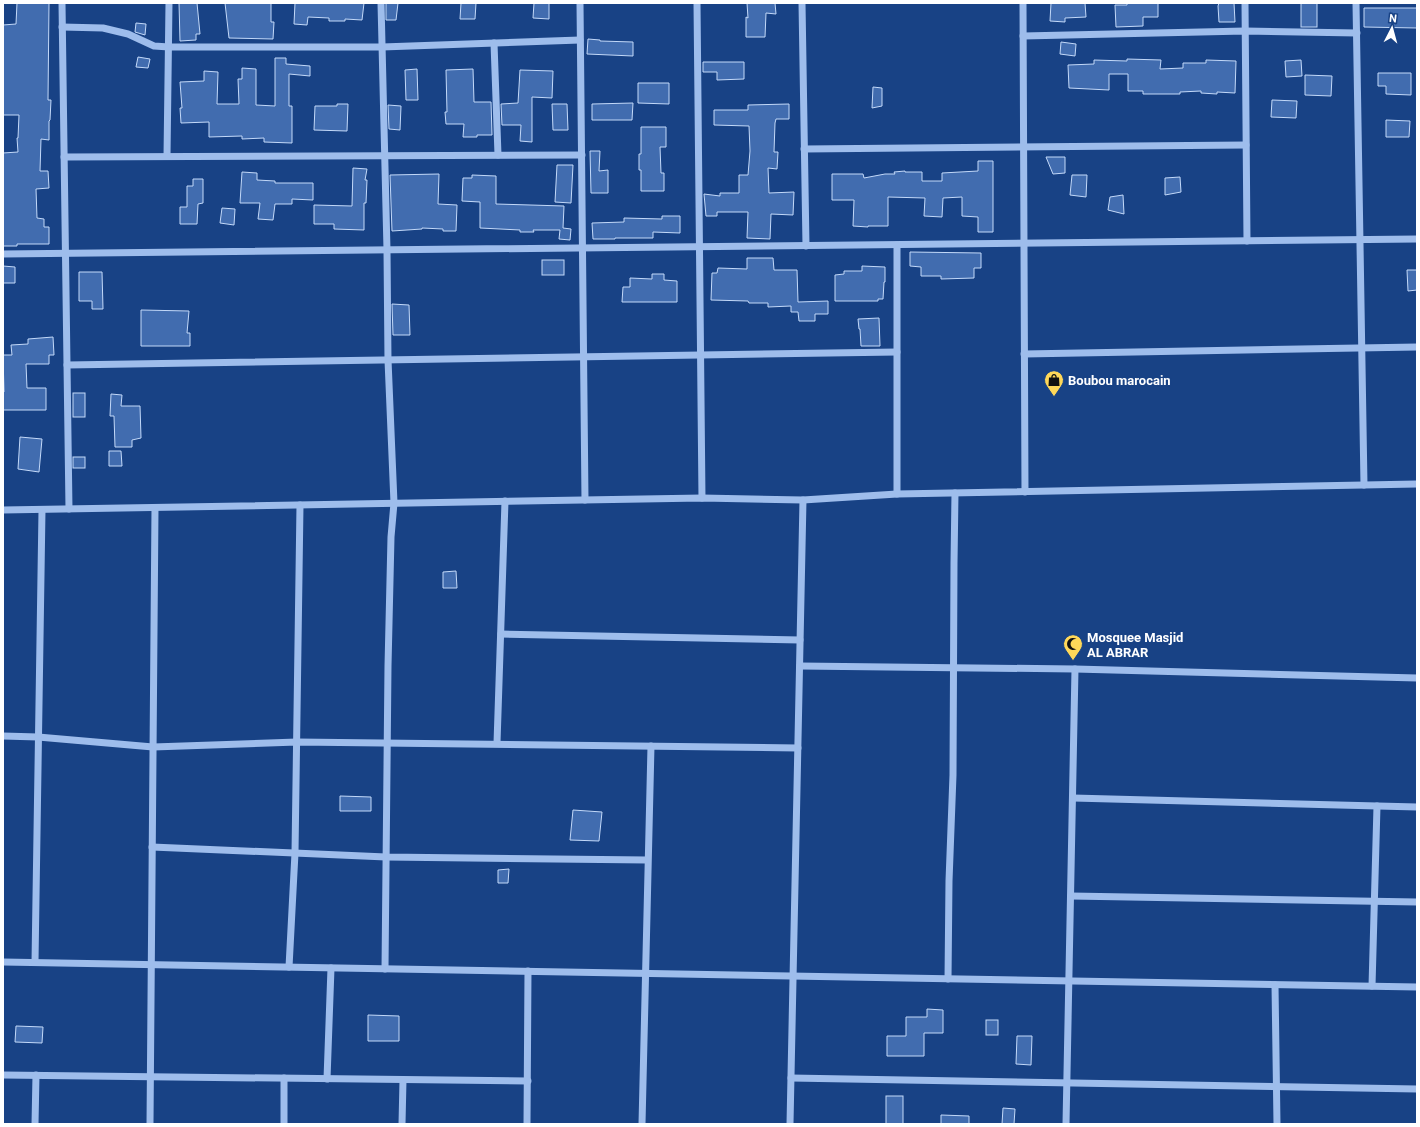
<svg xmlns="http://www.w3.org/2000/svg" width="1420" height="1127" font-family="Roboto,sans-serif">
  <rect width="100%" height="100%" fill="#184285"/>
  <!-- building -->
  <g fill="#416caf" stroke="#c3d9f9">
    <path d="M17,3H49L48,100H51L50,120L49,121V140L41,139L40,171H48L49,188L36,189L37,218L44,219V227H49V244H17V246H3V153L18,152L17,138H18L19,115H3V25L16,24Z"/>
    <path d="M179,3H197L200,34H196V40L180,41Z"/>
    <path d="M225,3H271V22H274L273,39L229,38Z"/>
    <path d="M295,3H364L362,20L345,19V21H329V18L308,17L307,25L294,24Z"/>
    <path d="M386,3H398L396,20H386Z"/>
    <path d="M461,3H476L475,19H460Z"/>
    <path d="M534,3H549V19L533,18Z"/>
    <path d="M747,3H775L776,14L766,13L765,37H746V17L748,18Z"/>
    <path d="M1051,3H1085L1086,17L1065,18V22L1050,21Z"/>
    <path d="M1127,3H1158V17H1143V26L1116,27L1115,5H1127Z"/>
    <path d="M1219,3H1234L1235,22H1219L1218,6Z"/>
    <rect x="1301" y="3" width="16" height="24"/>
    <path d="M1364,8H1417V28L1364,27Z"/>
    <path d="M136,23L146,24L145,35L135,32Z"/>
    <path d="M588,39L600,40V41L633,42V56L587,54Z"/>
    <path d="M1061,42L1076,44L1075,56L1060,54Z"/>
    <path d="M138,57L150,59L148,68L136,67Z"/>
    <path d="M275,58H286V64L310,66V76L289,74V106H292V143L264,142V138L242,139V136L209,137V122L181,123L180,108H182L180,82L204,81V71L218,72L217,104H239L238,79H242V68L256,69V105L275,106Z"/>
    <path d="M1127,59L1161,60L1160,69L1183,68V63H1206V60L1236,61L1235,93L1217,92V94L1201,93V91L1180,92V94H1143V91H1128V74H1109V90L1069,88L1068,65L1094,64V60L1127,61Z"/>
    <path d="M1301,60L1302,76L1286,77L1285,61Z"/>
    <path d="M703,62H744V79L717,80V72H703Z"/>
    <path d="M417,69L418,100H406L405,70Z"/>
    <path d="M473,69L474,102H491L492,135H477V137H463L464,124H446L445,112H447L446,70Z"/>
    <path d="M520,70L553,71L552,98L532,97V142L520,141L521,125H502L501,104L518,103Z"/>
    <path d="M1378,73H1411V95L1386,94V86H1378Z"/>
    <path d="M1305,75L1332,76L1331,96L1305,95Z"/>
    <path d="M638,83H669V104L638,103Z"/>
    <path d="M873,87L882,88V106L872,108Z"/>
    <path d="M1272,100L1297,101L1296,118L1271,117Z"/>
    <path d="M633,103L632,120H592V104Z"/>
    <path d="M337,104H348L347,131L314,130L315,106H337Z"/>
    <path d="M552,104H567L568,130H553Z"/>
    <path d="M789,104V119H776L775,123L774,152H778L777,169L768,168L769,193L794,192L793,215L771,214L770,239L747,238L748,212H717V216H706L704,194L720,196V193H739V175H748L750,151L749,126L714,125V110H748V105Z"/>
    <path d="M388,105L401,106L400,130L389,129Z"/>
    <path d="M1386,120L1410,121L1409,137H1386Z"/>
    <path d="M641,127H666V147H660L661,173H664V191H641V170H639V154H641Z"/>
    <path d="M590,151H600L599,171L608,170V193H591Z"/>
    <path d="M1046,157H1065V173L1053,174Z"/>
    <path d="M978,161H993V232H978V217L962,216V197L943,198L942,217L924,216L925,198L888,197V226H868V227L853,226L854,200H832V174H863L864,178L885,174H895L894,172L905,171V172H922V181H942V173L978,171Z"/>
    <path d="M557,165H573L571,203L555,202Z"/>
    <path d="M353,168L367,169L365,180H367L366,203H364V230L334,229V224H314V205L352,206Z"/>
    <path d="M242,172L257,173V180L275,181V183H313V200L292,199V204H275L273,220L258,219L260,203H240Z"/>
    <path d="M439,174L438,204L457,205L456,231H443V229L422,228V229L392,231L390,175Z"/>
    <path d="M472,175L496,176V204L564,206L563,228L571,229L570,240L559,239L560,230H533L534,232H520V230L480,228V202L462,201L463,178H472Z"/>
    <path d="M1072,175H1087L1086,197L1070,195Z"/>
    <path d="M1180,177L1181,192L1165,195V178Z"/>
    <path d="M193,179H203V203L198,204L197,224H180V207H187V186H193Z"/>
    <path d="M1123,195L1124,214L1108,210L1110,197Z"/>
    <path d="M222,208L235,209L234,225L220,223Z"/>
    <path d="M662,216H680V233L653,232V238H615V239H593L592,223L624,222V218L662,219Z"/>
    <path d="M910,252L981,253V268H974V278L941,279V276H921V267L910,266Z"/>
    <path d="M747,258H773L774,270H797L798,302L828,301V314H815V321H799L798,312H791V306L768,307V303H749L748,301L711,300L712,273H717L718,268L747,269Z"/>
    <rect x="542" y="260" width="22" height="15"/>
    <path d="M3,266L15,267V283H3Z"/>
    <path d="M862,266L885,267V282H884L883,299H878V301H835V275L844,274V271H862Z"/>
    <path d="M1407,270H1417V290L1408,291Z"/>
    <path d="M79,272H102L103,309H92V301H79Z"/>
    <path d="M652,274H664V280L677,281V302H622L623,287H630V278L652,279Z"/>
    <path d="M392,304L409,305L410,335H393Z"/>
    <path d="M141,310L189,311L187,333H190V346H141Z"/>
    <path d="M879,318L880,346H861L860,329H859L858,319Z"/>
    <path d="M53,337L54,355H49V364H26L27,388H46V410H3V392H4L3,355H12L11,345L28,344V339Z"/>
    <rect x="73" y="393" width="12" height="24"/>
    <path d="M111,394L122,395L121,406H140L141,438L132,440V447H115L114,416H110Z"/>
    <path d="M20,437L42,439L39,472L18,469Z"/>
    <path d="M109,451H121L122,466H109Z"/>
    <rect x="73" y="457" width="12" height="11"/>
    <path d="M456,571L457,588H443V572Z"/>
    <path d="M340,796L371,797V811H340Z"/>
    <path d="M573,810L602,812L599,841L570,840Z"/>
    <path d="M509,869L508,883H498V870Z"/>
    <path d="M927,1009L943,1010V1033H924V1056H887V1036H906V1017H927Z"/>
    <path d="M368,1015L399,1016V1041H368Z"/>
    <rect x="986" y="1020" width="12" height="15"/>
    <path d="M16,1026L43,1027L42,1043L15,1042Z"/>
    <path d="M1017,1036H1032L1031,1065L1016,1064Z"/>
    <rect x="886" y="1096" width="17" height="28"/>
    <path d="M1003,1108L1015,1109L1014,1124H1002Z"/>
    <path d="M941,1115L969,1116V1124H941Z"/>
  </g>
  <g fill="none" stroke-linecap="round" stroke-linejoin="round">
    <!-- minor -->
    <g stroke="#9ebdec" stroke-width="7">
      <path d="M62,3L69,509"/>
      <path d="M381,3L387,250L388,360L394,503L391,537L388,666L385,969"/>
      <path d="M580,3L585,500"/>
      <path d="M697,3L702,498"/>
      <path d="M802,3L806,246"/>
      <path d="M1023,3L1025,492"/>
      <path d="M1245,3L1247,241"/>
      <path d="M1356,3L1364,485"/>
      <path d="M62,27L103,28L128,34L154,46L169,47H382L580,40"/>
      <path d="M1023,36L1245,31L1357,33"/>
      <path d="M494,43L498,155"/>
      <path d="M804,149L1246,145"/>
      <path d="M167,156L169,3"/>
      <path d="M64,157L582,155"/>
      <path d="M3,254L1417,239"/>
      <path d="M1024,354L1417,347"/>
      <path d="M67,365L897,352"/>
      <path d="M897,494V245"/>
      <path d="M3,510L702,498L803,500L897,494L1417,484"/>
      <path d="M501,634L800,640"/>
      <path d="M800,666L1075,669L1417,678"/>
      <path d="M3,736L38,737L153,747L297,742L798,748"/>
      <path d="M497,743L505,501"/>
      <path d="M1073,798L1417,807"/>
      <path d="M152,847L386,857L647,860"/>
      <path d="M1071,896L1417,902"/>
      <path d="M3,962L1417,987"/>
      <path d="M35,962L42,510"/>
      <path d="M289,967L295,853L300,505"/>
      <path d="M948,979L949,881L953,775L954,564L955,493"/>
      <path d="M1275,985L1277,1124"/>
      <path d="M1372,986L1377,806"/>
      <path d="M3,1075L528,1081"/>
      <path d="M284,1078V1124"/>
      <path d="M791,1078L1417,1089"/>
      <path d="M327,1079L331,968"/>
      <path d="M35,1124L36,1075"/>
      <path d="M150,1124L155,508"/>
      <path d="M402,1124L403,1080"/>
      <path d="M527,1124L528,971"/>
      <path d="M642,1124L651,746"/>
      <path d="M790,1124L803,500"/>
      <path d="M1066,1124L1075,669"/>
    </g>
  </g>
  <!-- icons -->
  <defs>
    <symbol id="shop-pin" viewBox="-11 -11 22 30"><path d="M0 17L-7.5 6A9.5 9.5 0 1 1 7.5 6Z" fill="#ffd859" stroke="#184285"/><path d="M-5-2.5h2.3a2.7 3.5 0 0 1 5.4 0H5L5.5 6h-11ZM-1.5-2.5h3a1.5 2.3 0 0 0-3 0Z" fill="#111"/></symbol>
    <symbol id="mosque-pin" viewBox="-11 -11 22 30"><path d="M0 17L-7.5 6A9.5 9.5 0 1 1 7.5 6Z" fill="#ffd859" stroke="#184285"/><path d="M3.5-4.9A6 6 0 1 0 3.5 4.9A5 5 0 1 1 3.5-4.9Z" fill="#111"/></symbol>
  </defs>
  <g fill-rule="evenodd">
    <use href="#shop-pin" x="1043" y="369" width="22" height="30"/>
    <use href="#mosque-pin" x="1062" y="633" width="22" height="30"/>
  </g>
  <g text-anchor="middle" stroke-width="3" stroke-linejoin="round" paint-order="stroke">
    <!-- poi labels -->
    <g font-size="13" font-weight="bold" fill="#fff" stroke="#184285" text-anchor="start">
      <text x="1068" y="385">Boubou marocain</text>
      <text x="1087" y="642">Mosquee Masjid<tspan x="1087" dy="15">AL ABRAR</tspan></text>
    </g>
  </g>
  <!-- border -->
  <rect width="1420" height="1127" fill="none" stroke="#ffffff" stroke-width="8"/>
  <!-- north arrow -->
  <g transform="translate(1392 28) rotate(6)" stroke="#184285" stroke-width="3" paint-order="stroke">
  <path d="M0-3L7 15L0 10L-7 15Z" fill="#ffffff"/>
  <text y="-6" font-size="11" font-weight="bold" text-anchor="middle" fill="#ffffff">N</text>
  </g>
</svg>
